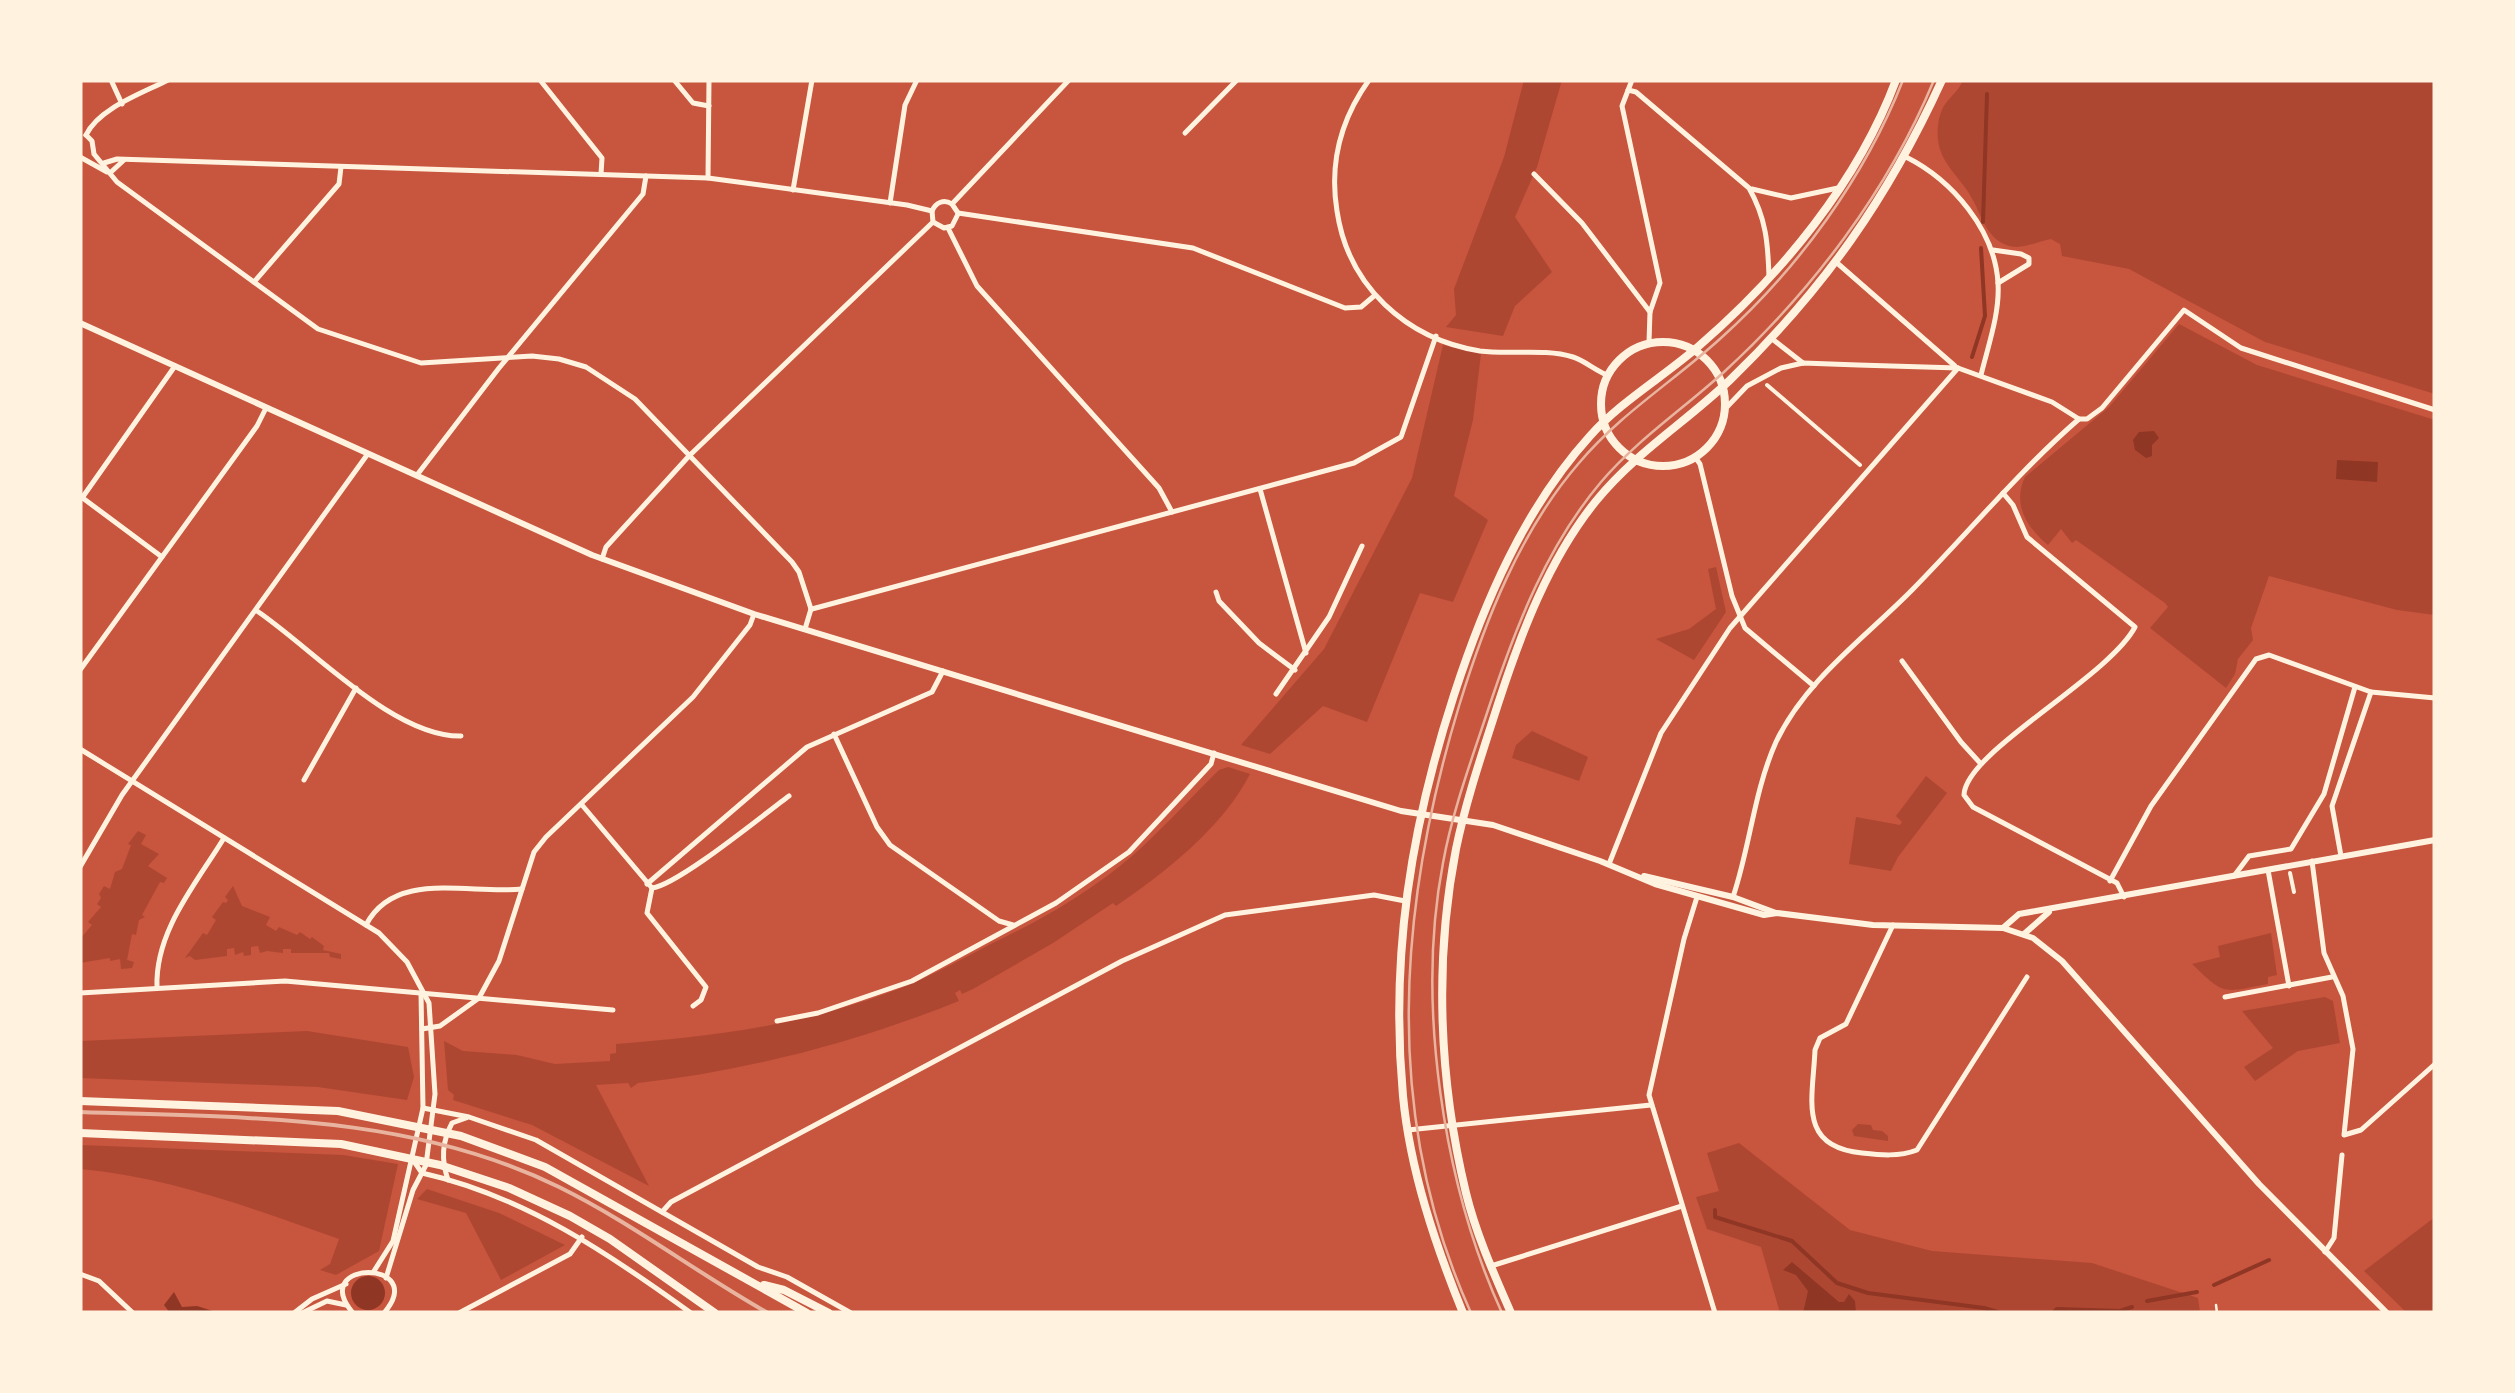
<svg xmlns="http://www.w3.org/2000/svg" width="2515" height="1393" font-family="'Asap Condensed',sans-serif">
  <rect width="100%" height="100%" fill="#c8553d"/>
  <!-- green -->
  <g fill="#ae4732">
    <path d="M1524,80H1562L1537,167L1515,217L1552,272L1515,306L1503,336L1446,327L1456,315L1454,289L1504,157Z"/>
    <path d="M1963,80H2435V394L2265,342L2129,269L2062,256L2060,244L2051,239C2037,241 2022,251 2006,245C1987,237 1982,218 1974,202C1960,174 1934,162 1938,126C1941,98 1956,98 1963,80Z"/>
    <path d="M2179,324L2257,365L2435,420V615L2397,610L2269,576L2251,628L2253,640L2238,659L2235,674L2226,688L2150,628L2168,607L2165,603L2076,540L2072,543L2061,529L2048,545C2027,528 2012,504 2025,477L2109,407Z"/>
    <path d="M1443,345L1481,354L1473,420L1454,496L1488,520L1453,602L1420,593L1367,722L1323,706L1270,754L1241,745L1324,649L1412,478Z"/>
    <path d="M1716,567L1726,612L1694,660L1656,639L1689,629L1716,609L1708,569Z"/>
    <path d="M1532,731L1588,757L1579,781L1512,758L1516,745Z"/>
    <path d="M1228,767L1250,774C1223,827 1166,872 1116,906L1113,903L1053,943L973,989L962,994L960,990L955,993L959,1001C857,1042 747,1071 638,1083L631,1088L628,1083L596,1085L649,1186L532,1125L453,1100L454,1095L448,1090L444,1041L463,1051L517,1055L555,1064L610,1061V1054L616,1053V1044C711,1037 804,1025 893,991C932,977 966,956 1003,938C1047,917 1095,888 1132,856C1163,829 1190,798 1219,770Z"/>
    <path d="M1926,776L1947,793L1898,857L1891,871L1849,864L1856,817L1900,825L1902,822L1896,816Z"/>
    <path d="M138,831L146,835L141,844L159,854L148,866L167,878L164,883L160,882L142,915L145,917L139,920L136,935L132,934L127,960L134,962L132,968L121,969L120,959L110,961V958L80,963V939L92,925L88,922L101,907L97,904L101,898L99,894L104,886L110,889L115,872L122,869L131,845L128,844Z"/>
    <path d="M233,886L242,906L270,917L266,925L276,931L279,927L297,935L300,932L310,939L312,937L324,946L323,950L341,954V959L330,957L329,953H291V949H283V953L267,951L260,953L258,946L251,947V955L244,956L243,952L235,955L234,948L227,949V956L195,960L190,956L185,958L203,933L207,935L216,920L212,917L223,902L226,903L228,900L225,897Z"/>
    <path d="M2271,933L2277,975L2268,977V984C2223,992 2226,997 2192,964L2220,957L2218,946Z"/>
    <path d="M2325,997L2333,1001L2340,1043L2298,1051L2255,1081L2244,1067L2273,1048L2242,1011Z"/>
    <path d="M307,1031L408,1047L414,1077L407,1100L318,1087L80,1078V1041Z"/>
    <path d="M1858,1124L1871,1125L1873,1130L1882,1131L1888,1136V1141L1854,1136L1852,1130Z"/>
    <path d="M1739,1143L1850,1230L1932,1251L2092,1263L2198,1298L2200,1312L1780,1313L1761,1247L1707,1229L1696,1197L1719,1191L1707,1153Z"/>
    <path d="M80,1145L343,1155L398,1164L379,1251L336,1275L320,1270L330,1264L339,1239C254,1209 170,1177 80,1169Z"/>
    <path d="M427,1189L499,1213L565,1245L501,1280L466,1213L417,1199Z"/>
    <path d="M2435,1217V1313H2407L2364,1271Z"/>
  </g>
  <!-- water -->
  <g fill="#8f3625">
    <path d="M2154,431L2159,438L2152,445V456L2146,458L2135,450L2133,440L2139,432Z"/>
    <path d="M2337,460L2378,462L2377,482L2336,479Z"/>
    <path d="M1792,1262L1839,1302H1844L1849,1294L1855,1301L1856,1313H1803L1808,1291L1796,1275L1783,1270Z"/>
    <circle cx="368" cy="1293" r="17"/>
    <path d="M174,1292L182,1307L197,1306L219,1313H170L164,1305Z"/>
  </g>
  <g fill="none" stroke-linecap="round" stroke-linejoin="round">
    <!-- stream -->
    <g stroke="#8f3625" stroke-width="4">
      <path d="M1983,222L1987,94"/>
      <path d="M1972,357L1985,316L1981,248"/>
      <path d="M1715,1210V1217L1792,1241L1837,1283L1868,1293L1984,1308L2001,1313"/>
      <path d="M2214,1285L2269,1260"/>
      <path d="M2147,1301L2197,1292"/>
      <path d="M2053,1313L2057,1309L2120,1311L2132,1307"/>
    </g>
    <!-- service -->
    <path stroke="#fff3e0" stroke-width="2.5" d="M2216,1305L2217,1313"/>
    <!-- pedestrian -->
    <g stroke="#fff3e0" stroke-width="4">
      <path d="M1767,385L1860,465"/>
      <path d="M2290,873L2294,892"/>
    </g>
    <!-- minor -->
    <g stroke="#fff3e0" stroke-width="5">
      <path d="M111,80L122,104"/>
      <path d="M540,80L602,158L601,174"/>
      <path d="M674,80L693,103L709,106"/>
      <path d="M1369,80C1341,119 1329,162 1337,211C1348,286 1406,339 1480,351C1510,355 1544,348 1573,357C1585,361 1595,370 1607,375"/>
      <path d="M1632,80L1622,106L1660,283L1650,312L1649,342"/>
      <path d="M1628,90L1636,92L1749,188C1766,218 1768,243 1769,277"/>
      <path d="M1185,133L1237,80"/>
      <path d="M86,135L92,141L94,154L117,182L318,329L421,363L532,356L559,359L586,367L635,399L792,562L799,572L811,609"/>
      <path d="M86,135C99,108 143,93 168,80"/>
      <path d="M80,157L107,172"/>
      <path d="M1906,157C1952,180 1995,230 1998,283C2000,313 1988,346 1981,375"/>
      <path d="M104,163L117,159L708,178L907,205L932,211"/>
      <path d="M110,173L124,160"/>
      <path d="M1534,174L1582,223L1650,312"/>
      <path d="M708,178L709,80"/>
      <path d="M1752,189L1791,198L1838,188"/>
      <path d="M793,190L812,80"/>
      <path d="M890,203L905,105L917,80"/>
      <path d="M952,204L1069,80"/>
      <path d="M932,211L933,222L944,228L952,226L958,214"/>
      <path d="M932,211C936,202 944,199 952,204L958,213"/>
      <path d="M958,213L1193,248L1345,308L1361,307L1374,296"/>
      <path d="M948,228L977,286L1159,488L1172,512"/>
      <path d="M1993,250L2021,254L2029,258V264L1998,283"/>
      <path d="M1836,262L1955,366"/>
      <path d="M254,282L339,184L341,167"/>
      <path d="M1771,338L1803,363"/>
      <path d="M1725,409L1747,386L1781,368L1803,363L1858,365L1958,368L2052,402L2079,419"/>
      <path d="M1695,457L1700,464L1732,596L1745,628L1814,686"/>
      <path d="M417,475L499,368L643,194L646,176"/>
      <path d="M1260,489L1306,653"/>
      <path d="M2003,493L2013,505L2027,537L2135,627C2108,678 1965,752 1964,795L1973,807L2117,883L2124,897"/>
      <path d="M80,496L162,557"/>
      <path d="M82,498L175,366"/>
      <path d="M602,559L606,547L689,456L933,222"/>
      <path d="M1216,592L1219,601L1259,643L1295,670"/>
      <path d="M812,609L1354,463L1401,437L1436,336"/>
      <path d="M257,611C312,648 393,737 461,736"/>
      <path d="M805,629L811,609"/>
      <path d="M1902,661L1961,742L1981,764"/>
      <path d="M80,670L257,426L266,408"/>
      <path d="M1276,694L1329,617L1362,546"/>
      <path d="M834,734L877,827L890,845L999,921L1013,925"/>
      <path d="M304,780L356,688"/>
      <path d="M582,805L652,888C678,885 763,815 789,796"/>
      <path d="M2341,856L2332,806L2371,692"/>
      <path d="M2312,861L2324,953L2343,996L2353,1049L2344,1135L2361,1130L2435,1064"/>
      <path d="M1609,864L1661,733L1730,628L1958,368"/>
      <path d="M80,867L122,795L367,455"/>
      <path d="M2268,870L2289,986"/>
      <path d="M2234,876L2249,856L2291,849L2324,794L2355,687"/>
      <path d="M2110,881L2151,806L2256,659L2269,655L2371,692L2435,698"/>
      <path d="M647,884L807,747L932,692L943,671"/>
      <path d="M652,888L647,913L706,987L701,1000L693,1006"/>
      <path d="M1697,897L1684,939L1649,1095L1715,1313"/>
      <path d="M1733,897C1750,847 1754,791 1776,742C1806,679 1866,637 1913,589C1969,532 2019,471 2079,419H2087L2102,408L2184,310L2241,348L2435,410"/>
      <path d="M366,925C395,869 471,895 522,889"/>
      <path d="M1893,925L1846,1024L1820,1038L1815,1050C1813,1099 1797,1147 1862,1153C1880,1155 1899,1157 1917,1150L2027,977"/>
      <path d="M157,987C155,931 196,884 224,838"/>
      <path d="M80,993L285,981L613,1010"/>
      <path d="M2225,997L2332,977"/>
      <path d="M777,1021L818,1013L912,981L1056,903L1129,852L1211,764L1214,753"/>
      <path d="M422,1029L440,1026L479,998L499,961L534,852L546,837L693,697L750,625L754,614"/>
      <path d="M1408,1130L1651,1105"/>
      <path d="M448,1180C441,1159 442,1142 452,1123L466,1118"/>
      <path d="M662,1212L671,1202L1122,961L1225,915L1374,895L1405,901"/>
      <path d="M2325,1252L2334,1238L2342,1155"/>
      <path d="M1491,1266L1682,1206"/>
      <path d="M459,1313L570,1254L582,1237"/>
    </g>
    <!-- tertiary -->
    <g stroke="#fff3e0" stroke-width="5">
      <path d="M80,749L379,933L407,962L429,1003L435,1094L426,1165L413,1190L386,1278"/>
      <path d="M423,1108L469,1117L536,1140L758,1267L787,1277L851,1313"/>
      <path d="M413,1160L422,1173C524,1196 608,1253 691,1313"/>
      <path d="M374,1271L393,1241L423,1108L421,993"/>
      <path d="M80,1274L99,1281L133,1313"/>
      <path d="M294,1313L312,1299L346,1284"/>
      <path d="M302,1313L327,1301L346,1305"/>
      <path d="M353,1313C307,1259 430,1259 384,1313"/>
    </g>
    <!-- secondary -->
    <g stroke="#fff3e0" stroke-width="6">
      <path d="M80,323L592,555L754,614L1401,811L1493,825L1600,861L1655,884L1764,915L1777,913L1873,925L2003,928L2033,938L2062,961L2259,1184L2387,1313"/>
      <path d="M1644,876L1733,897L1776,913"/>
      <path d="M2004,927L2019,914L2036,911L2435,840"/>
      <path d="M2024,934L2049,912"/>
    </g>
    <!-- primary -->
    <g stroke="#fff3e0" stroke-width="8">
      <circle cx="1663" cy="404" r="62"/>
      <path d="M1463,1313C1435,1244 1410,1170 1403,1096C1390,956 1411,827 1454,695C1484,603 1524,509 1590,436C1621,401 1665,376 1700,345C1781,275 1858,182 1896,80"/>
      <path d="M1511,1313C1494,1274 1476,1234 1466,1193C1439,1081 1434,962 1456,849C1466,800 1483,751 1498,704C1521,633 1549,559 1596,501C1635,453 1686,422 1730,380C1824,289 1888,198 1942,80"/>
    </g>
    <!-- trunk -->
    <g stroke="#fff3e0" stroke-width="8">
      <path d="M80,1101L338,1111L461,1136L545,1167L807,1313"/>
      <path d="M80,1133L341,1144L440,1165L509,1188L570,1216L610,1239L715,1313"/>
      <path d="M764,1285L784,1290L829,1313"/>
    </g>
    <!-- tram -->
    <g stroke="#e9b49f" stroke-width="2.5">
      <path d="M1471,1313C1382,1116 1398,907 1459,706C1485,621 1520,531 1579,463C1620,414 1674,381 1721,338C1798,269 1865,177 1903,80"/>
      <path d="M1502,1313C1443,1184 1416,1003 1443,863C1453,808 1473,756 1490,704C1516,626 1547,546 1601,482C1637,440 1683,409 1724,372C1812,291 1888,191 1934,80"/>
    </g>
    <!-- rail -->
    <path stroke="#e9b49f" stroke-width="4" d="M80,1112C243,1118 408,1113 559,1187C632,1223 697,1273 768,1313"/>
  </g>
  <!-- border -->
  <rect width="2515" height="1393" fill="none" stroke="#fff3e0" stroke-width="165"/>
</svg>
